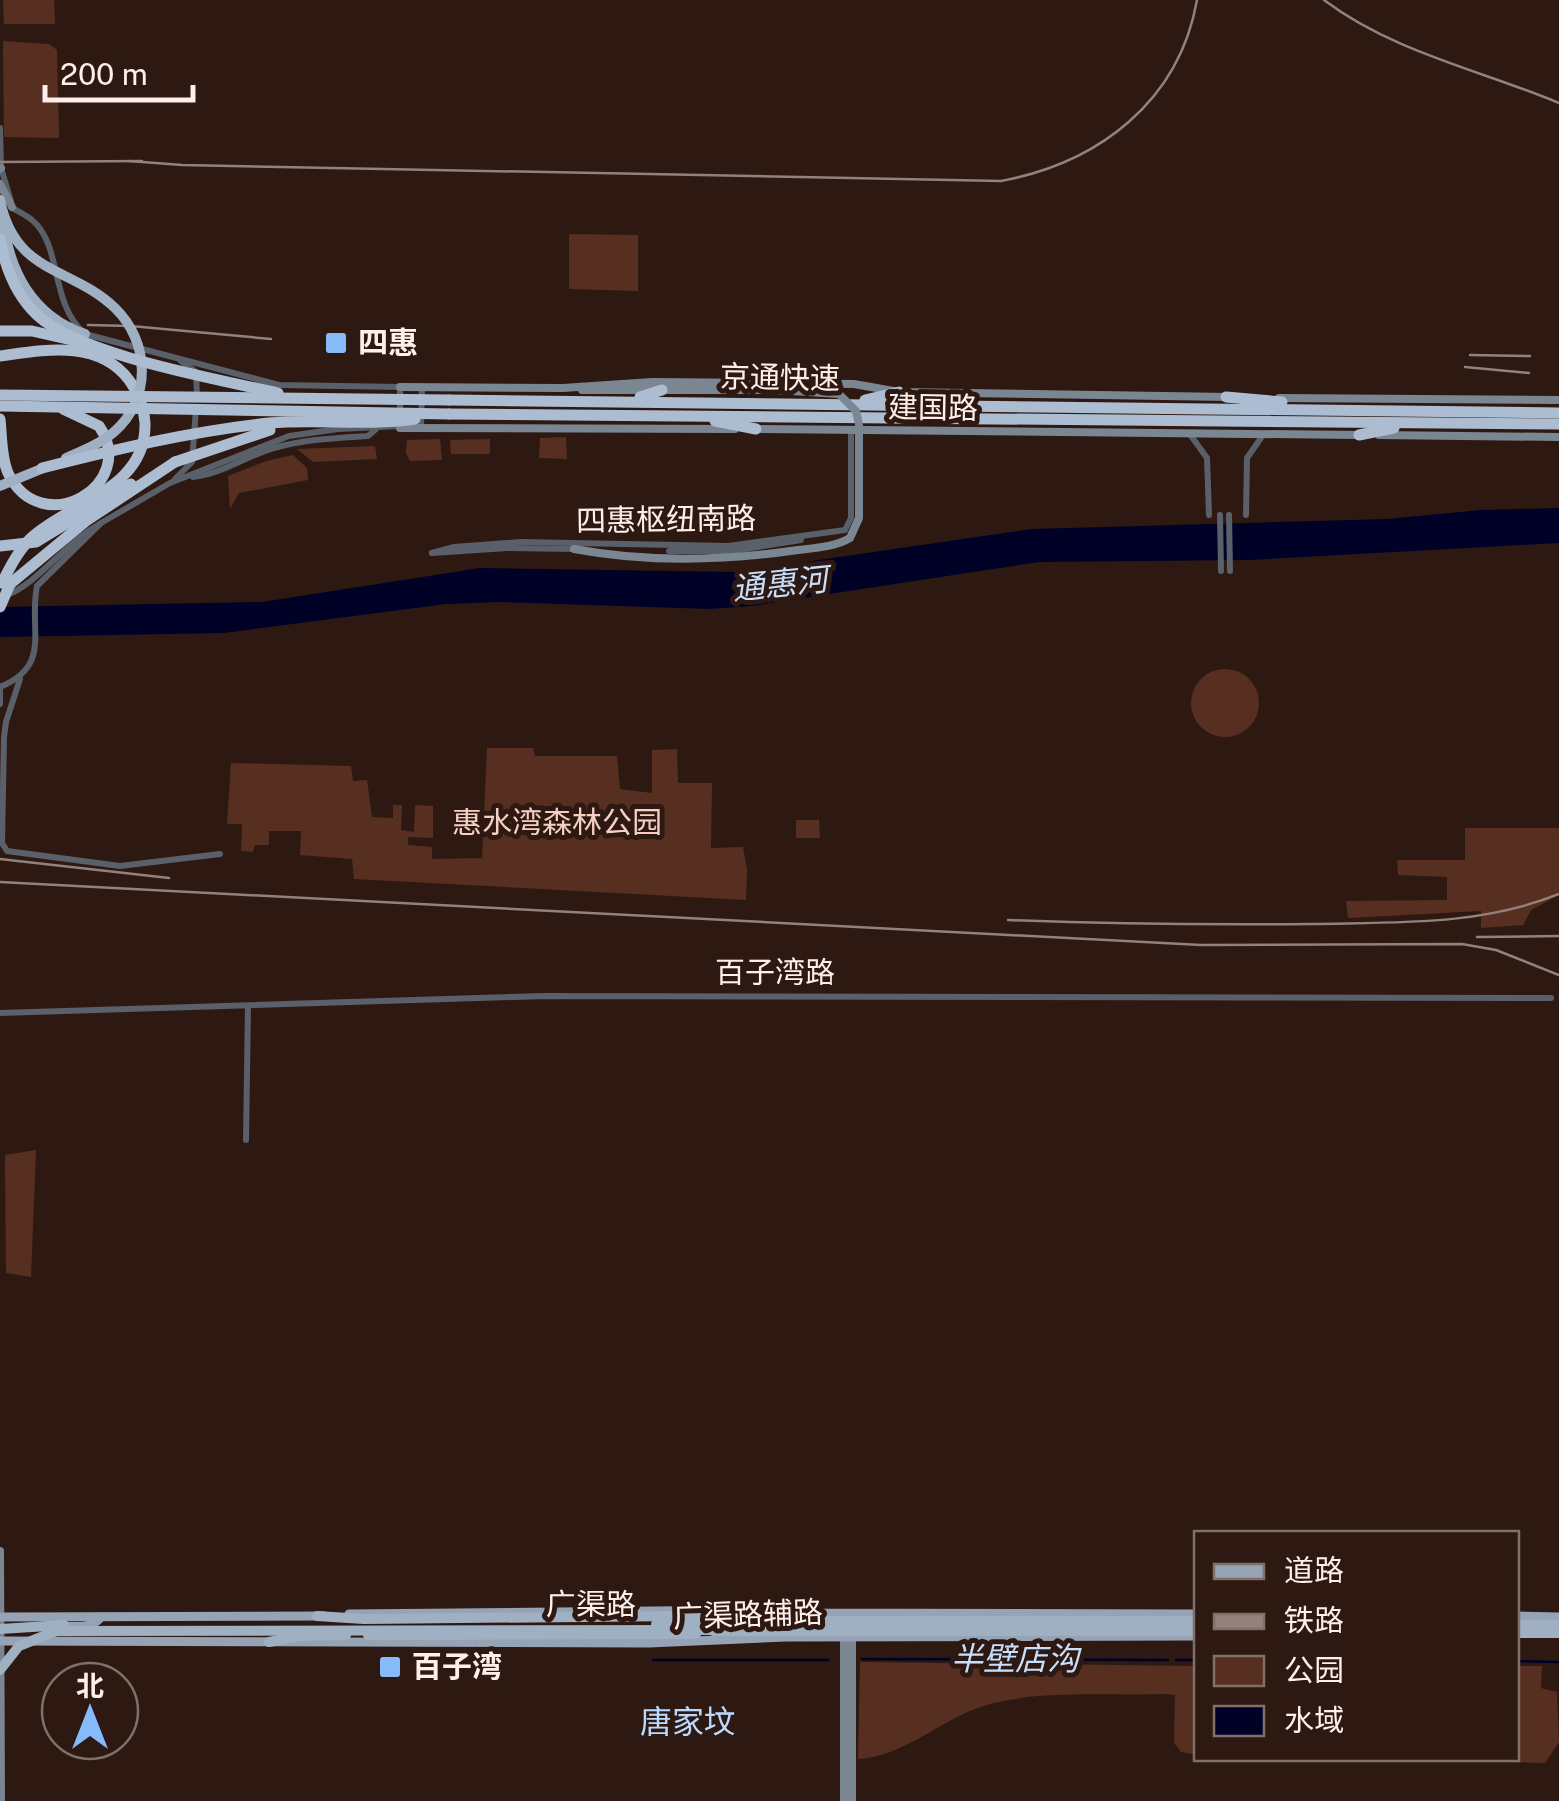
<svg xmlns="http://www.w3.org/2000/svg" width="1559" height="1801" font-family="'Public Sans','Noto Sans SC',sans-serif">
  <rect width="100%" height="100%" fill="#2d1912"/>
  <!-- green -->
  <g fill="#572f21">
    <path d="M3,0H54L55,24H4Z"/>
    <path d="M3,41L49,44L57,50L59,138L4,137Z"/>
    <path d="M569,234L638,235V291L569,289Z"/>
    <path d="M566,437L567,459L539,458L540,438Z"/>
    <path d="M440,439L442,460L410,461L406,453L407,440Z"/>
    <path d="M490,439V454H451L450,440Z"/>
    <path d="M375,446L377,459L313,462L297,449Z"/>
    <path d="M293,455L307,468L308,480L239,493L230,509L228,476L266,461Z"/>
    <circle cx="1225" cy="703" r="34"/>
    <path d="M487,748H533L535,756H617L620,789L652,793V750L677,749L678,783H712L711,848L743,847L747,869L746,900L354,879L352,859L300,855L301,831H269V845H255L253,852L241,851L242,824H227L231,763L351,766L353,781L367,780L372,817L393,818V805H402L401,830L414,832L415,805L433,806V838L408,837V845L432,847V859L482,858Z"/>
    <path d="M819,820L820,838H796V820Z"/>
    <path d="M1465,828H1559V895L1531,910L1523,925L1481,928V911L1348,918L1346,901L1447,900V877L1398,875L1397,860H1465Z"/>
    <path d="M36,1150L31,1277L6,1273L5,1155Z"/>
    <path d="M860,1662L1196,1666V1755L1181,1752L1174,1743L1175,1695L1166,1694C1112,1696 1046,1690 994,1703C946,1714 906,1757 858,1759Z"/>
    <path d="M1517,1666H1542L1541,1688L1557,1692L1559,1742L1545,1763L1462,1761L1516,1758Z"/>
  </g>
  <!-- water -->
  <path fill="#000127" d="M1559,508V543L1249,560L1039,562L751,606L709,609L499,602L446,604L224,633L0,637V607L262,602L480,568L737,572L1032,529L1387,519L1481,510Z"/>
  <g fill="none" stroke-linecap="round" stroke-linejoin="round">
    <!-- stream -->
    <g stroke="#000127" stroke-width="2.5">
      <path d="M862,1659L1168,1660"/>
      <path d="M653,1660H828"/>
      <path d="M1176,1660H1196"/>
      <path d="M1516,1661L1559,1662"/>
    </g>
    <!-- tertiary -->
    <g stroke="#5a6069" stroke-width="6">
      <path d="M0,128L1,168L11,201"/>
      <path d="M11,207C17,211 26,215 32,220C63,246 49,303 85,334L279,385L400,387V414"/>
      <path d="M181,361L196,372L197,396"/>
      <path d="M421,428L422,387"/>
      <path d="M1189,433L1207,458L1209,515"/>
      <path d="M193,477C222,474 246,456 274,448C305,439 337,438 368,436L376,429"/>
      <path d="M175,479L192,462L196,409"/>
      <path d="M1220,515L1221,571"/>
      <path d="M1229,515L1230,571"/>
      <path d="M1246,515L1247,458L1263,435"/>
      <path d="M845,530L851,518V429"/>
      <path d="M669,551H733L801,540"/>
      <path d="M432,553L454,547L521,542L728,546L845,530"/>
      <path d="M432,553L507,548L576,549"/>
      <path d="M7,595C37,584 66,542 100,524"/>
      <path d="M20,679L6,722L4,737L2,843L7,851L120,866L220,854"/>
      <path d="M0,687C53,665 28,630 37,586L101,523L170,483L289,436L338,429L400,426"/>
      <path d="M0,704V686"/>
      <path d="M0,1013L544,996L1551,998"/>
      <path d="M246,1140L248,1006"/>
    </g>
    <!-- secondary -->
    <g stroke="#7b8693" stroke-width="8">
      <path d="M0,169L1,168"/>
      <path d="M0,184L12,207"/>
      <path d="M400,387L563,388L652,382L854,384L899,392L1230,397"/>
      <path d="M582,390H776"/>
      <path d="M1279,398L1559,400"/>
      <path d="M400,428L735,429"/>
      <path d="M754,429L1360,435"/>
      <path d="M1379,435L1559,437"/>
      <path d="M0,1551L1,1801"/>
      <path d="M844,1801V1638"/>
      <path d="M852,1801V1637"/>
    </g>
    <!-- primary -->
    <g stroke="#95a3b4" stroke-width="9">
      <path d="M349,1614L751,1610L788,1613L1196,1614"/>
      <path d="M1516,1616L1559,1617"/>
      <path d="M0,1617L324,1616"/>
      <path d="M57,1626C72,1626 92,1630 101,1617"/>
      <path d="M0,1641L649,1643L787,1637L1196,1636"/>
    </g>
    <!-- trunk -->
    <g stroke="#a0b0c3" stroke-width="10">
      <path d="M3,217C8,270 32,316 85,334"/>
      <path d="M317,1616L364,1619L679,1616L710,1621H1196"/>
      <path d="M713,1631H1196"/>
      <path d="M368,1635L696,1634"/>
      <path d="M269,1642L299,1636L346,1635"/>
    </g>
    <!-- motorway -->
    <g stroke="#acbdd2" stroke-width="11">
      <path d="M0,331H32L76,341"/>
      <path d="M0,356C44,350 98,339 129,380C138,392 144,408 145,423C147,489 70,502 31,538C18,551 10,567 2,583"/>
      <path d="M640,397L662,390"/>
      <path d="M1226,397L1282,402"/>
      <path d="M449,400L1559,413"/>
      <path d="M865,400L899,392"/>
      <path d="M449,414L1559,424"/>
      <path d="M0,419C2,437 1,457 8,473C41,542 140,485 99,426L63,409"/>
      <path d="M715,421L756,429"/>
      <path d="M1359,435L1394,428"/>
      <path d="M10,584L86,521L175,462"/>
    </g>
    <!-- rail -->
    <g stroke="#93817b" stroke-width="2.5">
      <path d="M1324,0C1393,52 1480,70 1559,103"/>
      <path d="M129,161L182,165L1001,181C1098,163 1179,102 1197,0"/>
      <path d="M0,162L142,161"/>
      <path d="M88,325L131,326L271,339"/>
      <path d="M1470,355L1530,356"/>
      <path d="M1465,367L1529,373"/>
      <path d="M0,859L169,878"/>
      <path d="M0,882L1201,945L1462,944L1496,950L1559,975"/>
      <path d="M1008,920C1109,924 1210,925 1312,924C1397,922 1479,926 1559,894"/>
      <path d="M1477,937L1559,936"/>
    </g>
    <!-- secondary-bridge -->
    <path stroke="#7b8693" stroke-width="8" d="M574,549C649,563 723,561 798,550C815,548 835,547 850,538L859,518V424L856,411L839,394L776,390"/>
    <!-- trunk-bridge -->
    <g stroke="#a0b0c3" stroke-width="10">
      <path d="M0,200C15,275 71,266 115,308C150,342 152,399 114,432C100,444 82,451 66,458"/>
      <path d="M0,486L46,467"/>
      <path d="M656,1624L710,1621"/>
      <path d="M1516,1625H1559"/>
      <path d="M0,1629L64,1625"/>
      <path d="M1516,1633H1559"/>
      <path d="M0,1670L19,1646L56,1631L719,1630"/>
    </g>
    <!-- motorway-bridge -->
    <g stroke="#acbdd2" stroke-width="11">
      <path d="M0,239C5,267 15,294 37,315C79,355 218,379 278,393"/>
      <path d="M0,395L449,400"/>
      <path d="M0,406L449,414"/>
      <path d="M175,462L270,430"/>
      <path d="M42,468C117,449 192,431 269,423C318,419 367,426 415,419"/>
      <path d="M0,546L36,542L131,484"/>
      <path d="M0,607L10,584"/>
    </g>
  </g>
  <!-- markers -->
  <g fill="#86bbfb" stroke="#2d1912" stroke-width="4">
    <rect x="324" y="331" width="24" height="24" rx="5"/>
    <rect x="378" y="1655" width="24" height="24" rx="5"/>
  </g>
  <g text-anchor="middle" stroke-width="10" stroke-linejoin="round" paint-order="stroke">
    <!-- poi labels -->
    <g font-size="30" font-weight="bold" fill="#feefea" stroke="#2d1912" text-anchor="start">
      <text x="358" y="353">四惠</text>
      <text x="412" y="1677">百子湾</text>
    </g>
    <!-- street labels -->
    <g font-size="30" fill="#feefea" stroke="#2d1912">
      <text transform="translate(780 378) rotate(1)" y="10">京通快速</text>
      <text transform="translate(933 408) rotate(1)" y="10">建国路</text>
      <text transform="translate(666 520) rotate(-1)" y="10">四惠枢纽南路</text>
      <text x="775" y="983">百子湾路</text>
      <text x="591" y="1615">广渠路</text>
      <text transform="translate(748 1615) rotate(-2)" y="10">广渠路辅路</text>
    </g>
    <!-- park labels -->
    <g font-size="30" fill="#f6cfc3" stroke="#2d1912">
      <text x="557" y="833">惠水湾森林公园</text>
    </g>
    <!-- water labels -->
    <g font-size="32" font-style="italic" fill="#c8dffc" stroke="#2d1912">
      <text transform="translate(780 584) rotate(-6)" y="11">通惠河</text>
      <text x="1015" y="1670">半壁店沟</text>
    </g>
    <!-- neighbourhood labels -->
    <g font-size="32" fill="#bbd9fd" stroke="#2d1912">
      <text x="688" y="1733">唐家坟</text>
    </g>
  </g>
  <!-- legend -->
  <rect x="1194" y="1531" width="325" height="230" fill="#2d1912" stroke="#816f68" stroke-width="2.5"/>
  <rect x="1214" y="1564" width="50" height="15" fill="#95a3b4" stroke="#816f68" stroke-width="2.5"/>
  <text x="1284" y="1581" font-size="30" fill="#feefea">道路</text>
  <rect x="1214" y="1614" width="50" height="15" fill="#93817b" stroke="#816f68" stroke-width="2.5"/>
  <text x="1284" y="1631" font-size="30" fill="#feefea">铁路</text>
  <rect x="1214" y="1656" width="50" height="30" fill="#572f21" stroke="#816f68" stroke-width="2.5"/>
  <text x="1284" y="1681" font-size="30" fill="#feefea">公园</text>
  <rect x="1214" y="1706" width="50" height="30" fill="#000127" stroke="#816f68" stroke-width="2.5"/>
  <text x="1284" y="1731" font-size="30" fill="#feefea">水域</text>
  <!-- north arrow -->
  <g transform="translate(90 1711)"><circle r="48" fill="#2d1912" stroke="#816f68" stroke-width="2.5"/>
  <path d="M0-8L18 38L0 25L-18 38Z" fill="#86bbfb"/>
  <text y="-15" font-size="28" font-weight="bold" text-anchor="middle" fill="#feefea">北</text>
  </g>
  <!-- scale -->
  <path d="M45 85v15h148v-15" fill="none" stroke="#feefea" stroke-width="5"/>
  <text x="60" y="85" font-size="30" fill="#feefea" stroke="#2d1912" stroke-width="8" paint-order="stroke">200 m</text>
</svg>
